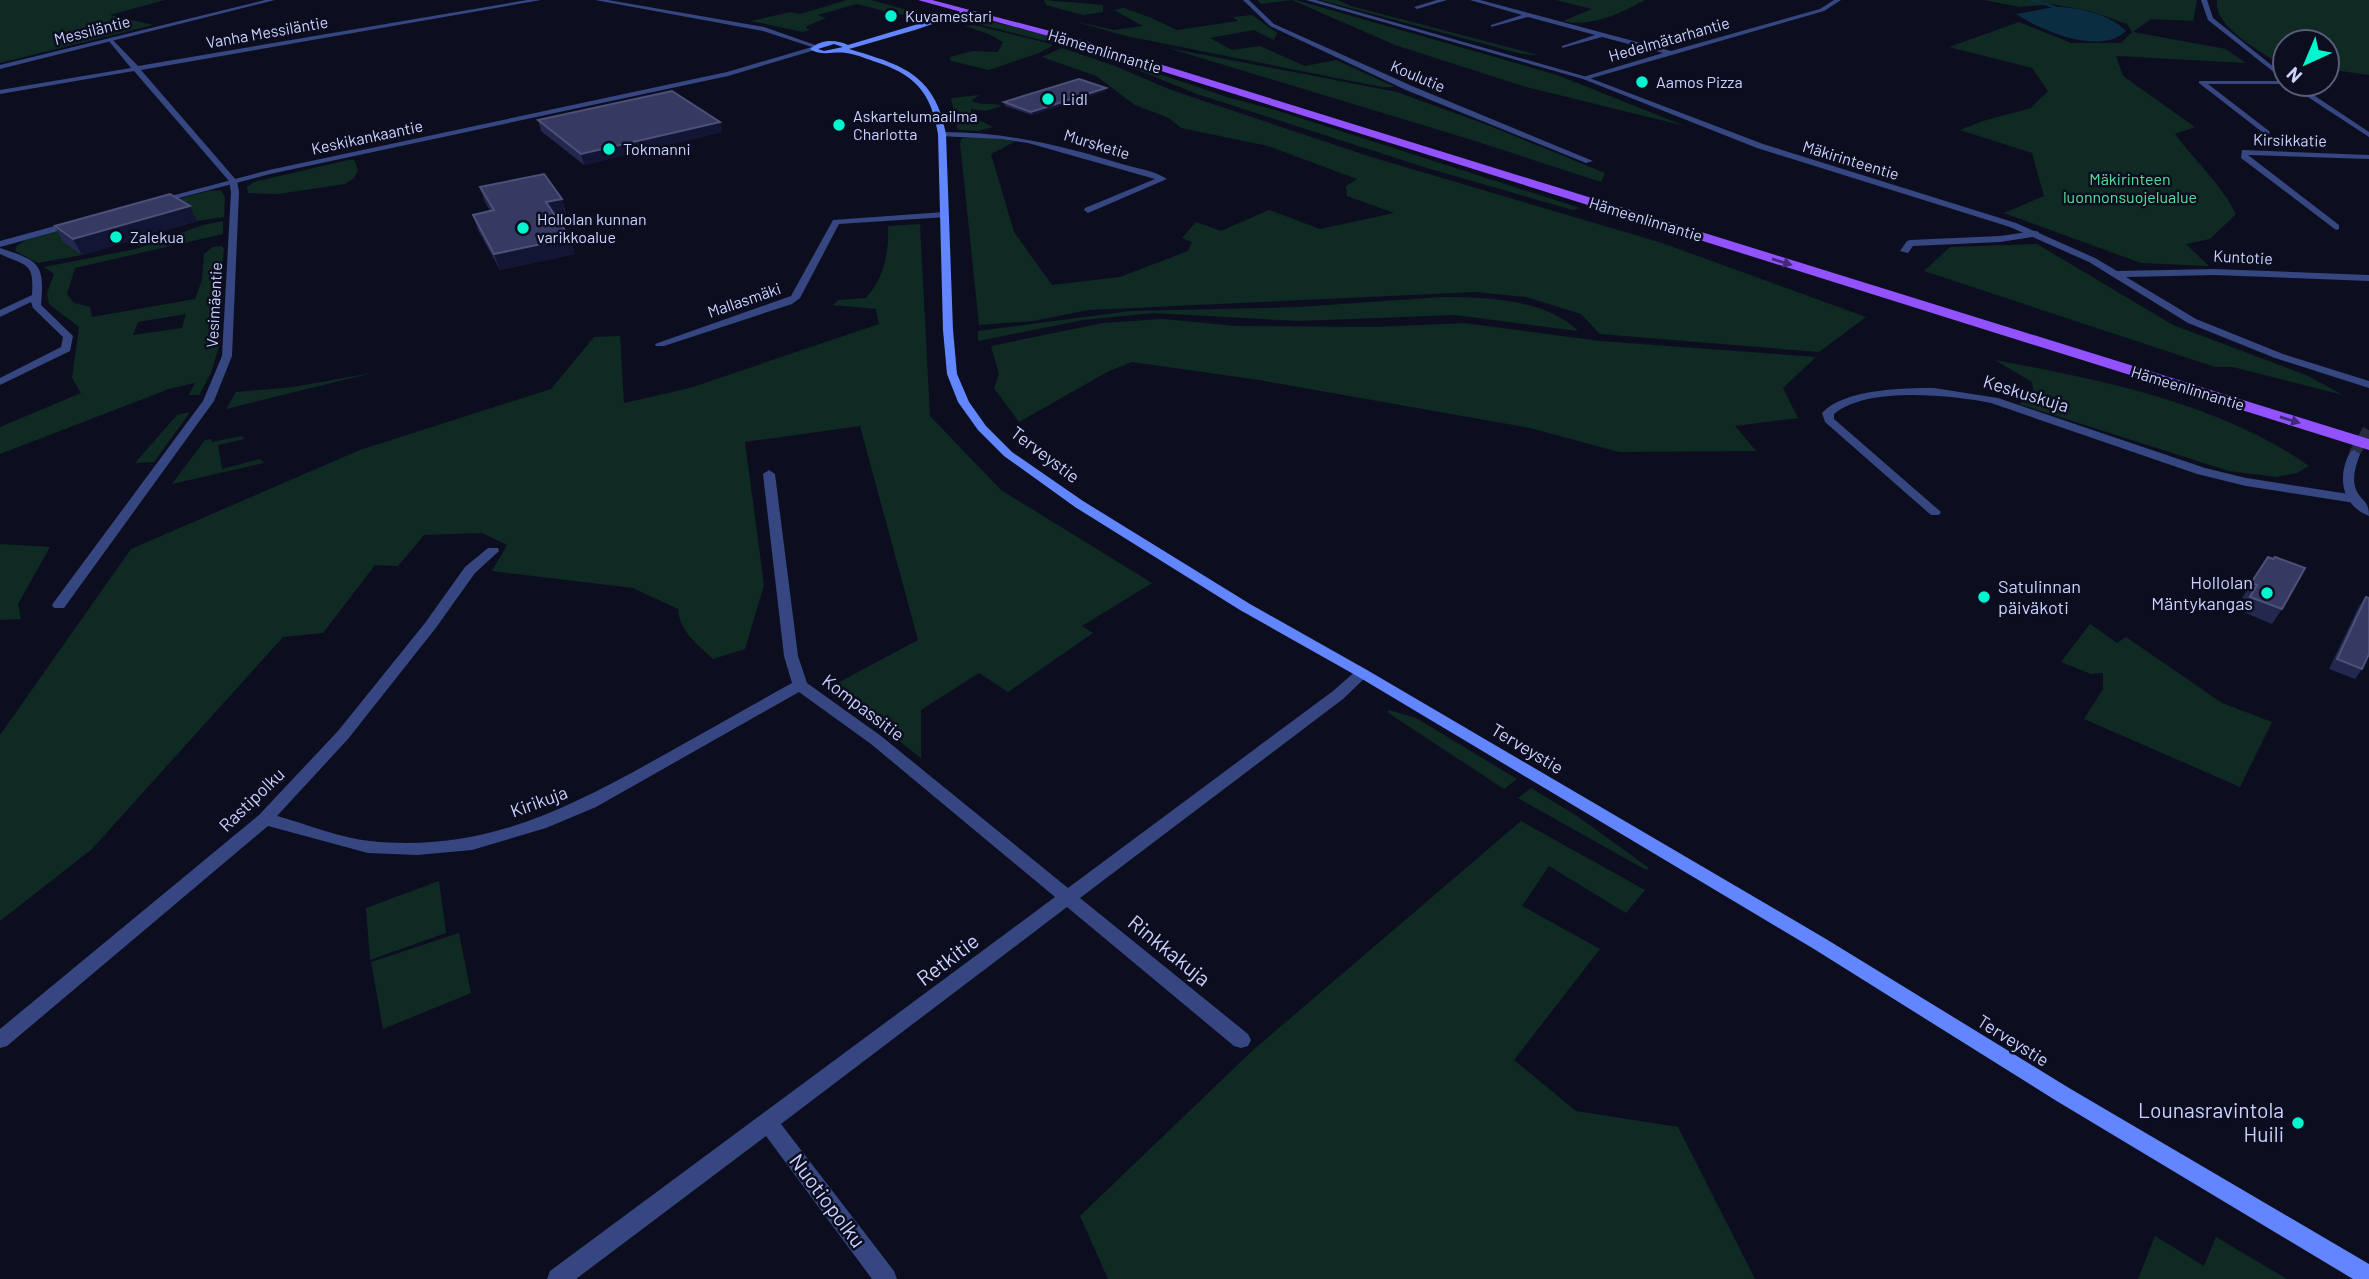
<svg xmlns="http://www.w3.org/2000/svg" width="2369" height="1279" font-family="Barlow,sans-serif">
  <rect width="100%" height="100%" fill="#0c0e20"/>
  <!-- green -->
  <g fill="#0f2a22" fill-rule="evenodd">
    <path d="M0,0H165L110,15L153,25L0,63Z"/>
    <path d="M847,0H871L911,11L901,15L857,4L818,15L826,18L807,26L806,28L810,30L803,32L751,21L790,12L800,14Z"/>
    <path d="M1044,0L1103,5V12L1083,15L1046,5Z"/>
    <path d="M1257,0H1296L1557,75L1685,126L1526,87L1395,45L1292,0L1261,4Z"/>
    <path d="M1320,0H1338L1351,6L1538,55L1522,54Z"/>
    <path d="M1556,0H1645C1622,13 1589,28 1563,21L1592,9Z"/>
    <path d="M1984,0H2197L2193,21L2151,19L2133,32L2226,49L2246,63L2116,56L2123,76L2195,127L2175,134C2195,161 2221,184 2236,214L2210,239L2186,244L2209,266L2141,263L2004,213L2044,196L2032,153L1960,130L1983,121L2031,108L2048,91L2032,68L1949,47L2019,22L2071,43H2121L2132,32L2127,24L2090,11L2052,4L2020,7Z"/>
    <path d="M2217,0H2369V75L2327,69V42H2285V65H2281C2261,51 2213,27 2217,0Z"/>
    <path d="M1124,8L1149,17L1177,30L1238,21L1233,17L1252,15L1277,33L1274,40L1254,30L1210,38L1232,50L1260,46L1305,66L1336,60L1395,87H1382L1126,36L1073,21L1114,30L1143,26L1114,10Z"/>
    <path d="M972,17L1035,32L1227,97L1275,110L1580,208L1573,210L1427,168L1197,94L1101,55L958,19Z"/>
    <path d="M974,25L1051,44L1052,46L1039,53L989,70L951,61L950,57L973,51L998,52L1003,42L989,34L965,26Z"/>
    <path d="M1062,48L1115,66L1171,90L1371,157L1662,243L1866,317L1819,352L1600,334L1581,314L1526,297L1476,292L1088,310L1033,321L979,325L960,143L962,138L984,137L1016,141L991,154L1014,232L1052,285L1120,277L1188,251L1192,242L1182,238L1196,222L1221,231L1269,210L1320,229L1394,213L1347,196L1346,186L1357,179L1268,146L1181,128L1169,118L1135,105L1096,76L1042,57Z"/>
    <path d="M1168,48L1397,92L1490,126L1605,173L1601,182L1472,140Z"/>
    <path d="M979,95L971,101C984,106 990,102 1002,106L986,111L971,109V116L993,127L978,131L958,130L951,98Z"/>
    <path d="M348,160H354L358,170L354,178L345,184L278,194L248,193L247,187L254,182Z"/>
    <path d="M221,190L225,198L224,217L197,221L164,203L208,191Z"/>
    <path d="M135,210L64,242L82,255L38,263L15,251L17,246L26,240Z"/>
    <path d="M223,221V234L75,268L67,294L74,303L90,307L92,317L195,299L202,280L204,254L213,247L222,246L224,249L216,319L220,343L211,373L199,395H189L195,383L169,389L0,454V427L81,393L72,378L79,327L49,304L47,293L54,274L44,267L136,249L203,225ZM186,314L182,328L133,335L138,322Z"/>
    <path d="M920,224L930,416L1001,490L1152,583L1082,626L1093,633L1008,692L979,673L921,710V758L830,687L918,640L860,426L745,442L764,585L745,649L713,659C697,644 680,632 678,609L633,588L492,571L507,545L482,533L424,535L398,566L375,565L323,633L283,637L92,849L0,921V735L131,549L360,450L551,389L594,337L620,336L624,403L690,388L879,324L876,309L833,305L838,300L866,298C884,278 889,253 888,226Z"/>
    <path d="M2037,244L2173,325L2306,375L2343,395L2233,367H2215L1924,271L1950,247Z"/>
    <path d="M1442,297C1485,297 1547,299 1578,331L1455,315L1299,321L1153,313L1083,320L978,341V331L1130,311L1299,307Z"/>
    <path d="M1163,319L1236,326L1377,327L1464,323L1600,341L1816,357L1783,388L1798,418L1735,426L1756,451L1619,452L1530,428L1259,380L1132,362L1109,371L1019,422L994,388L999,374L991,346L1103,323Z"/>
    <path d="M1995,360C2101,380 2219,403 2309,466L2297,473L2276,477L2229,471L2019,404L2034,394L2032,382Z"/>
    <path d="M372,373L226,409L236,392L293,387Z"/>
    <path d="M190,412L154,462L135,463L177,415Z"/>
    <path d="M242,436L244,439L218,445L222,469L260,459L264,463L172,484L205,440L211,439L212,442Z"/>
    <path d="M0,544L50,547L18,604L21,619L0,620Z"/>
    <path d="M2090,624L2117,643L2126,637L2222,703L2272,722L2240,787L2084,719L2103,689V673L2091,674L2061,662Z"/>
    <path d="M1389,710L1416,718L1517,779L1504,789L1387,712Z"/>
    <path d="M1531,788L1577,816L1649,868L1646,870L1518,798Z"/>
    <path d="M1521,821L1645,890L1626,913L1549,866L1522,906L1600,949L1514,1060L1576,1111L1678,1127L1755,1279H1108L1080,1216L1252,1051Z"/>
    <path d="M439,881L446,933L370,960L366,908Z"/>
    <path d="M459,933L471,993L383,1029L371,962Z"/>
    <path d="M2155,1236L2204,1266L2216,1237L2287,1279H2138Z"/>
  </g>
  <!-- water -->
  <path fill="#0a2d41" d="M2054,7C2076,6 2112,15 2126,31C2100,56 2042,31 2016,14Z"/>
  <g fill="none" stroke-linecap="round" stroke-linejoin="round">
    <!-- stream -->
    <path stroke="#0a2d41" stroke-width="2.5" d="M2031,0L2055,7"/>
    <!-- tertiary-tunnel -->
    <path stroke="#292b41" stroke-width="11" stroke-dasharray="11 6" stroke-linecap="butt" d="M2354,454L2369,428"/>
    <!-- minor -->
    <g fill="#354680" fill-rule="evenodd">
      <path d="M527,0H541L141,70L237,181L239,192L232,356L214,401L64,608H54L52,605L54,602L203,401L222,356L231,192L229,181L134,71L0,94V90L131,68L108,40L111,38L138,66Z"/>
      <path d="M1243,0H1249L1274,24L1412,86L1593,161L1586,163L1406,90L1270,26Z"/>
      <path d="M1437,0H1447L1417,9L1414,7Z"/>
      <path d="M1470,0H1480L1671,51L1820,9L1834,0H1841L1824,11L1585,80L1583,77L1663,53L1602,37L1562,48V46L1595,35L1528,17L1491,27V25L1522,15Z"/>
      <path d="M2199,81H2285V84H2288H2208L2269,131L2270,133L2266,135L2199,83Z"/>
      <path d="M942,132C1005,132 1062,145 1122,164C1136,168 1155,171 1167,179L1088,213L1084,210L1085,208L1155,179L1028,143L1001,139L939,136V132Z"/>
      <path d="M2242,150L2369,155V159L2248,155L2339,225V229L2336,230L2241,158Z"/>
      <path d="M944,212L947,213V217L839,224L800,298L792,304L664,346H656L655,344L791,296L833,220Z"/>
      <path d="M2036,231L2039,232V236L2000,242L1913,246L1908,253L1900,251L1907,241L1910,240L2000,236Z"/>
      <path d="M0,248C39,261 45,263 41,305L73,336L70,351L0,385V378L61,347L63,337L33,308L31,302L0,317V310L32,295C34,262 28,267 0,254Z"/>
      <path d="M1934,388L1998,398L2205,468L2246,478L2355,495L2361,499L2355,503L2246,486L2197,474L1991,403C1951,395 1867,386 1834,414V419L1941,512L1939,515H1931L1825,422L1822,413C1844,389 1903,388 1934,388Z"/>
      <path d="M769,470L775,474L798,656L807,683L881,736L1068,888L1333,691L1357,670H1367L1369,673L1367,676L1343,699L1080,898L1248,1034L1251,1040L1248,1046L1241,1048L1234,1046L1067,907L781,1124L894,1271L897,1279H872L766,1136L576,1279H547L550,1271L1055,897L871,744L799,692L596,807L546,828L472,850L417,855L368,853L268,826L7,1046L0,1048V1029L259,815L338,731L425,623L465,567L488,548H498L499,551L475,573L435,629L348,739L277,816C306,824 341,838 370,841C483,853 567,809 662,756C705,732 749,707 792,683L784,656L763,474Z"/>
    </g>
    <!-- tertiary -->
    <g fill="#354680" fill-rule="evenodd">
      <path d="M265,0H275L0,69V65Z"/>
      <path d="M595,0H608L764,27L818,46L815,50L728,76L270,174L156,204L152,201L269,170L727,72L812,47L763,31Z"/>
      <path d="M1306,0H1316L1587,77L1763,144L2016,223L2095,258L2117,271L2214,269L2369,275V281L2214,275L2126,277L2196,319L2283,354L2369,381V388L2275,358L2188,323L2089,262L2010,227L1757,148L1583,79Z"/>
      <path d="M2201,0H2207L2213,18L2285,76V81L2208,20Z"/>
      <path d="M2288,84H2297L2369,132V137Z"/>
      <path d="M73,221L77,224L76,226L0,247V241Z"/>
      <path d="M2354,450L2360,454C2355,468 2350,482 2359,495C2366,503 2369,505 2369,516C2341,505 2337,476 2350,452Z"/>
    </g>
    <!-- secondary -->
    <path fill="#6286ff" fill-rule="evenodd" d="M965,10L970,11L915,30L849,49C902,65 935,74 946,134L953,330L957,374L969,402L986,426L1012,452L1083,501L1250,604L1367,670L1826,939L2069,1088L2369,1264V1279H2353L2055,1100L1814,949L1357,676L1240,610L1075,507L1004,456L978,430L958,402L947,374L943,330L938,134C931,91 914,74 873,61C865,58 855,54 846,53C833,51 823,57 810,49C821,39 835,39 848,45ZM834,44L843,47L824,51L818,49Z"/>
    <!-- primary -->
    <path fill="#9252ff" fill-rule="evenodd" d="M918,0H932L1065,35L1195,75L2369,439V450L1059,39Z"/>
  </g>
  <!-- wall -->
  <g fill="#24274e">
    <path d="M1106,88V91L1032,115L1005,106L1004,102Z"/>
    <path d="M538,120L720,122L722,132L584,165L541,131Z"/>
    <path d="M480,187L562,199L566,214L555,216L570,238L575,254L500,270L478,230L473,215L490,211L485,202Z"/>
    <path d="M197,221L82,255L63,242L55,226Z"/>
    <path d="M2268,557L2273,559L2282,609L2272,624L2241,611L2248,600L2242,598Z"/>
    <path d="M2366,597L2362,669L2355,679L2329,669L2359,606Z"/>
  </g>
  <!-- shaded-wall -->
  <g fill="#131534">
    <path d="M1106,88V91L1032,115L1031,112Z"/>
    <path d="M720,122L722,132L584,165L581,154Z"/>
    <path d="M562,199L566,214L550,217L546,202Z"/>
    <path d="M190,206L197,221L82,255L73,239Z"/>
    <path d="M570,238L575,254L500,270L494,254Z"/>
  </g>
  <!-- building -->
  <g fill="#363961" stroke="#4d517a" stroke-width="2">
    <path d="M1079,79L1106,88L1031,112L1004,102Z"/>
    <path d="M672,91L720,122L581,154L538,120Z"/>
    <path d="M544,174L562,199L546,202L570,238L494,254L473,215L494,210L480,187Z"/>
    <path d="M170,194L190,206L73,239L55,226Z"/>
    <path d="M2268,557L2273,559L2275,557L2305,568L2282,609L2250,597L2257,585L2251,583Z"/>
    <path d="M2366,597L2369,598V654L2362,669L2337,659Z"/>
  </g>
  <!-- one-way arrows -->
  <defs><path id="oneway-solid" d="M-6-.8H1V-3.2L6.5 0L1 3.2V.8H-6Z" transform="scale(1.75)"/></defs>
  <g fill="#422979">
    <use href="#oneway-solid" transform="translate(1782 262) rotate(17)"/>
    <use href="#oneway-solid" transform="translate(2290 420) rotate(17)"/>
  </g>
  <!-- markers -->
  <g fill="#00f6cf" stroke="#0c0e20" stroke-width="2.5">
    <circle cx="891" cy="16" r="7"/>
    <circle cx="1642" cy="82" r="7"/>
    <circle cx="1048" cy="99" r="7"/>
    <circle cx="839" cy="125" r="7"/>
    <circle cx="609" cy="149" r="7"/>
    <circle cx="523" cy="228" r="7"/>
    <circle cx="116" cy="237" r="7"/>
    <circle cx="2267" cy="593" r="7"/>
    <circle cx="1984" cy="597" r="7"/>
    <circle cx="2298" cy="1123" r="7"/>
  </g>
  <g text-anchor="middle" stroke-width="5" stroke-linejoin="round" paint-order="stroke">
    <!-- far-poi labels -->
    <g font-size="16" fill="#cbd2ff" stroke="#0c0e20" text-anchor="start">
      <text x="905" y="22">Kuvamestari</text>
      <text x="1656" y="88">Aamos Pizza</text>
      <text x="1062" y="105">Lidl</text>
      <text x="853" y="122">Askartelumaailma<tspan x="853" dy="18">Charlotta</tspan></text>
      <text x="623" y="155">Tokmanni</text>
      <text x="537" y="225">Hollolan kunnan<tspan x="537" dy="18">varikkoalue</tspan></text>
      <text x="130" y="243">Zalekua</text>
    </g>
    <!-- far-street labels -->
    <g font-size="16" fill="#cbd2ff" stroke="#0c0e20">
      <text transform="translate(92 30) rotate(-14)" y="6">Messiläntie</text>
      <text transform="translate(267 32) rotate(-10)" y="6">Vanha Messiläntie</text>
      <text transform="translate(1669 39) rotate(-16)" y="6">Hedelmätarhantie</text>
      <text transform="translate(1105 51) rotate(17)" y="6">Hämeenlinnantie</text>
      <text transform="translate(1418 76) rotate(23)" y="6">Koulutie</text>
      <text transform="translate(367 137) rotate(-12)" y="6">Keskikankaantie</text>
      <text transform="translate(2290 140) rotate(1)" y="6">Kirsikkatie</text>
      <text transform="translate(1097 144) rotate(17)" y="6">Mursketie</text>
      <text transform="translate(1851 160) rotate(17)" y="6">Mäkirinteentie</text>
      <text transform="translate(1646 219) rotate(17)" y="6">Hämeenlinnantie</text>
      <text transform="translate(2243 257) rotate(3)" y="6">Kuntotie</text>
      <text transform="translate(744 300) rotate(-19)" y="6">Mallasmäki</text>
      <text transform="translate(214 305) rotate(-87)" y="6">Vesimäentie</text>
      <text transform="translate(2188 388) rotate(17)" y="6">Hämeenlinnantie</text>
    </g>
    <!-- far-park labels -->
    <g font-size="16" fill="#54e29a" stroke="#0c0e20">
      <text x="2130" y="185">Mäkirinteen<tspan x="2130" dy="18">luonnonsuojelualue</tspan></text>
    </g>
    <!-- street labels -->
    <g font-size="18" fill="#cbd2ff" stroke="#0c0e20">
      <text transform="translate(2026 394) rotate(17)" y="6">Keskuskuja</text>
      <text transform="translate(1045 455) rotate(37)" y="6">Terveystie</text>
      <text transform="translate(863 708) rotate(37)" y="6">Kompassitie</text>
      <text transform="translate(1527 749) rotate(31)" y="6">Terveystie</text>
      <text transform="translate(252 800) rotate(-44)" y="6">Rastipolku</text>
      <text transform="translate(539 802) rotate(-20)" y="6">Kirikuja</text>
      <text transform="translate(2013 1041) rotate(32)" y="6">Terveystie</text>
    </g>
    <!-- poi labels -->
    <g font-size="18" fill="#cbd2ff" stroke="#0c0e20" text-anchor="end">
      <text x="2253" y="589">Hollolan<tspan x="2253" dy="21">Mäntykangas</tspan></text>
      <text x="1998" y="593" text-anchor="start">Satulinnan<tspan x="1998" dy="21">päiväkoti</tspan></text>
    </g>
    <!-- near-street labels -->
    <g font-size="21" fill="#cbd2ff" stroke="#0c0e20">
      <text transform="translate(1169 951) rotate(39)" y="7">Rinkkakuja</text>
      <text transform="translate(948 960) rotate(-37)" y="7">Retkitie</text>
      <text transform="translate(827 1201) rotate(53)" y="7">Nuotiopolku</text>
    </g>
    <!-- near-poi labels -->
    <g font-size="21" fill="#cbd2ff" stroke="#0c0e20" text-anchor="end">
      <text x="2284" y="1118">Lounasravintola<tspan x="2284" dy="24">Huili</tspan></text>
    </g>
  </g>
  <!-- north arrow -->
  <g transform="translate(2306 63) rotate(224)"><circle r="33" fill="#0c0e20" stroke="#585c79" stroke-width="2"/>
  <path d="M0-5L12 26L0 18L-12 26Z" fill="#00f6cf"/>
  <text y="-10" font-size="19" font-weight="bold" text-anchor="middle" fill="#cbd2ff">N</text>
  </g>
</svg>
